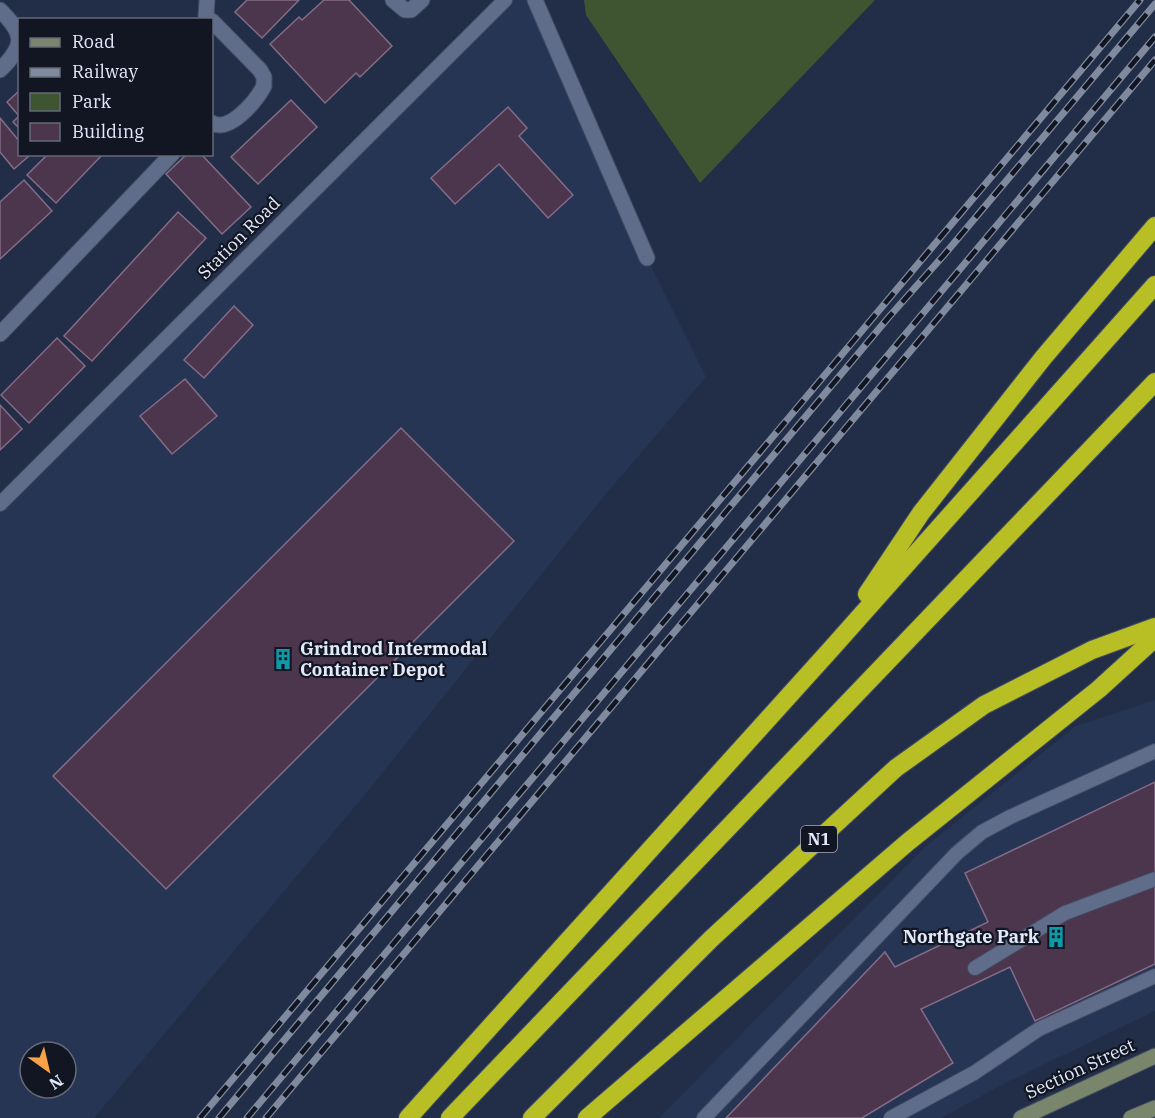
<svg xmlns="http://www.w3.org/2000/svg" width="1155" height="1118" font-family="'IBM Plex Serif',serif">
  <rect width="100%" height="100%" fill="#222e47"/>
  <!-- built -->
  <g fill="#273555" fill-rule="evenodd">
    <path d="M505,0H535L647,258L706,377L605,495L367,792L94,1118H0V504ZM30,1052H66V1088H30Z"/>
    <path d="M1155,700V1011L1007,1082L941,1118H659L925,847L1076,726Z"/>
  </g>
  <!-- green -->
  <path fill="#3f5532" d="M584,0H875L700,183L586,15Z"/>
  <!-- building -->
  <g fill="#4c364e" stroke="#846b86" stroke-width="1.5">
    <path d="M247,0H299L262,38L235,12Z"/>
    <path d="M324,0H349L392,46L360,77L356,73L325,103L270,44L299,17L302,20Z"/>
    <path d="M18,92L20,93V129L13,122L19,116L7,102Z"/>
    <path d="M291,100L317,127L258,184L231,157Z"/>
    <path d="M508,107L527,128L519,136L573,195L548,218L499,164L455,204L431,178Z"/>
    <path d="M0,118L20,142V154L30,155L14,169L0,152Z"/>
    <path d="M48,154H103L56,203L27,175Z"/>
    <path d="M187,154H201L251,207L222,234L166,174Z"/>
    <path d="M24,180L52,211L0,259V202Z"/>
    <path d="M178,212L206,238L92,361L64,336Z"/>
    <path d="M234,306L253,325L204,378L184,360Z"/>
    <path d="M57,338L85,366L29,423L1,395Z"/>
    <path d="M185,379L217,416L172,454L140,416Z"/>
    <path d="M0,405L22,429L0,450Z"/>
    <path d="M401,428L514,541L166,889L53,776Z"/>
    <path d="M1155,782V964L1035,1021L1010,967L921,1009L953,1063L862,1118H726L885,952L895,967L988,922L965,873Z"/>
  </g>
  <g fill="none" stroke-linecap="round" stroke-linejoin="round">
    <defs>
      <g id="lane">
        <path d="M0,504L505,0"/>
        <path d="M975,968L1065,913L1155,879"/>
        <path d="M704,1118L957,853L982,832L1010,817L1155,751"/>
        <path d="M891,1118L974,1073L1039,1029L1155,976"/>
      </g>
      <g id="street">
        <path d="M393,0L405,10H411L422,0"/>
        <path d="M535,0L647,258"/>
        <path d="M0,10C25,35 25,45 0,70"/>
        <path d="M206,16L207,0"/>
        <path d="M212,21L260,70L264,77V86C256,101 230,133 212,123"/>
        <path d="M0,334L172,154"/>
      </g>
      <g id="secondary">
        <path d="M1021,1118L1155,1056"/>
        <path d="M1131,1118L1155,1108"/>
      </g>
      <g id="highway">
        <path d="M867,594L921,513L1043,358L1155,226"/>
        <path d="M408,1118L832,648L1155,285"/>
        <path d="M450,1118L1155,382"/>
        <path d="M532,1118L711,939L896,768L984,705L1092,650L1155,627"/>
        <path d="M587,1118L908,842L1099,689L1155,638"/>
      </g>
    </defs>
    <!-- lane casing -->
    <use href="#lane" stroke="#434c62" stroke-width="16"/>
    <!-- street casing -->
    <use href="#street" stroke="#434c62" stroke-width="17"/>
    <!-- secondary casing -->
    <use href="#secondary" stroke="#434c62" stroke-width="17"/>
    <!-- highway casing -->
    <use href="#highway" stroke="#434c62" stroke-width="20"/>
    <!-- lane -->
    <use href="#lane" stroke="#5f6d8a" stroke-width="14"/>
    <!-- street -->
    <use href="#street" stroke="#5f6d8a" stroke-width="15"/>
    <!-- secondary -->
    <use href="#secondary" stroke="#7a866b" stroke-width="15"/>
    <!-- highway -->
    <use href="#highway" stroke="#b8bf24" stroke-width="18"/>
    <defs>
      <g id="rail">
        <path d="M200,1118L1140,0"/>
        <path d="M219,1118L888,318L944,255L1155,4"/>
        <path d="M247,1118L1155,37"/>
        <path d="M266,1118L1155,60"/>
      </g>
    </defs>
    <!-- rail casing -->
    <use href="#rail" stroke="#808a9f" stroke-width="7"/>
    <!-- rail -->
    <use href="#rail" stroke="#111622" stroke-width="4.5" stroke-dasharray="14" stroke-linecap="butt"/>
  </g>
  <!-- icons -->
  <defs>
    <symbol id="building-bare" viewBox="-9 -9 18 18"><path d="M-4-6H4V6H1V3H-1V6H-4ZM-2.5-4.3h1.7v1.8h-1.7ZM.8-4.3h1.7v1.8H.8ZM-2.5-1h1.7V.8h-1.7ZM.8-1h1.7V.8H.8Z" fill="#0f9aa8" stroke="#111622" stroke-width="2.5" paint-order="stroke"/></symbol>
  </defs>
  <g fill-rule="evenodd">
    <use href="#building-bare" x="268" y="644" width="30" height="30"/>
    <use href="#building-bare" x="1041" y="922" width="30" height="30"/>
  </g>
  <g text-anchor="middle" stroke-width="4.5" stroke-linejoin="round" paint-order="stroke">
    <!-- shield labels -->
    <rect fill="#111622" stroke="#a3aab9" stroke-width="1.5" x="801" y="826" width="36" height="26" rx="4.5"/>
    <g font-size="16" font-weight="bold" fill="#e1e9fa">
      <text x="819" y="845">N1</text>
    </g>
    <!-- street labels -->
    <g font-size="18" fill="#e1e9fa" stroke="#111622">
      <text transform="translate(239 238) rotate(-45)" y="6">Station Road</text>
      <text transform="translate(1080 1069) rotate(-25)" y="6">Section Street</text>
    </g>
    <!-- poi labels -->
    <g font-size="18" font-weight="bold" fill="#e1e9fa" stroke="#111622" text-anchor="start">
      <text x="300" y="655">Grindrod Intermodal<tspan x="300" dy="21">Container Depot</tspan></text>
      <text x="1039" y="943" text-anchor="end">Northgate Park</text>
    </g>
  </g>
  <!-- legend -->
  <rect x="18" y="18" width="195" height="138" fill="#111622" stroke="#646a78" stroke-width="1.5"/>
  <rect x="30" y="38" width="30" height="9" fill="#7a866b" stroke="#646a78" stroke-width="1.5"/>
  <text x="72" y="48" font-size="18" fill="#e1e9fa">Road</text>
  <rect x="30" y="68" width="30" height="9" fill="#808a9f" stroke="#646a78" stroke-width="1.5"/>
  <text x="72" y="78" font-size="18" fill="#e1e9fa">Railway</text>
  <rect x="30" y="93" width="30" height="18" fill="#3f5532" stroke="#646a78" stroke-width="1.5"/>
  <text x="72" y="108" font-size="18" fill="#e1e9fa">Park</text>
  <rect x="30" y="123" width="30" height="18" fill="#4c364e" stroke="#646a78" stroke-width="1.5"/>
  <text x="72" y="138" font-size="18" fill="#e1e9fa">Building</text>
  <!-- north arrow -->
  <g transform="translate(48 1070) rotate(146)"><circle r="28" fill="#111622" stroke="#646a78" stroke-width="1.5"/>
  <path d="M0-4.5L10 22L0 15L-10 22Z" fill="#f7a149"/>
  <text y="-9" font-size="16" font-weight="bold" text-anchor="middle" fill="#e1e9fa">N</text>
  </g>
</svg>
